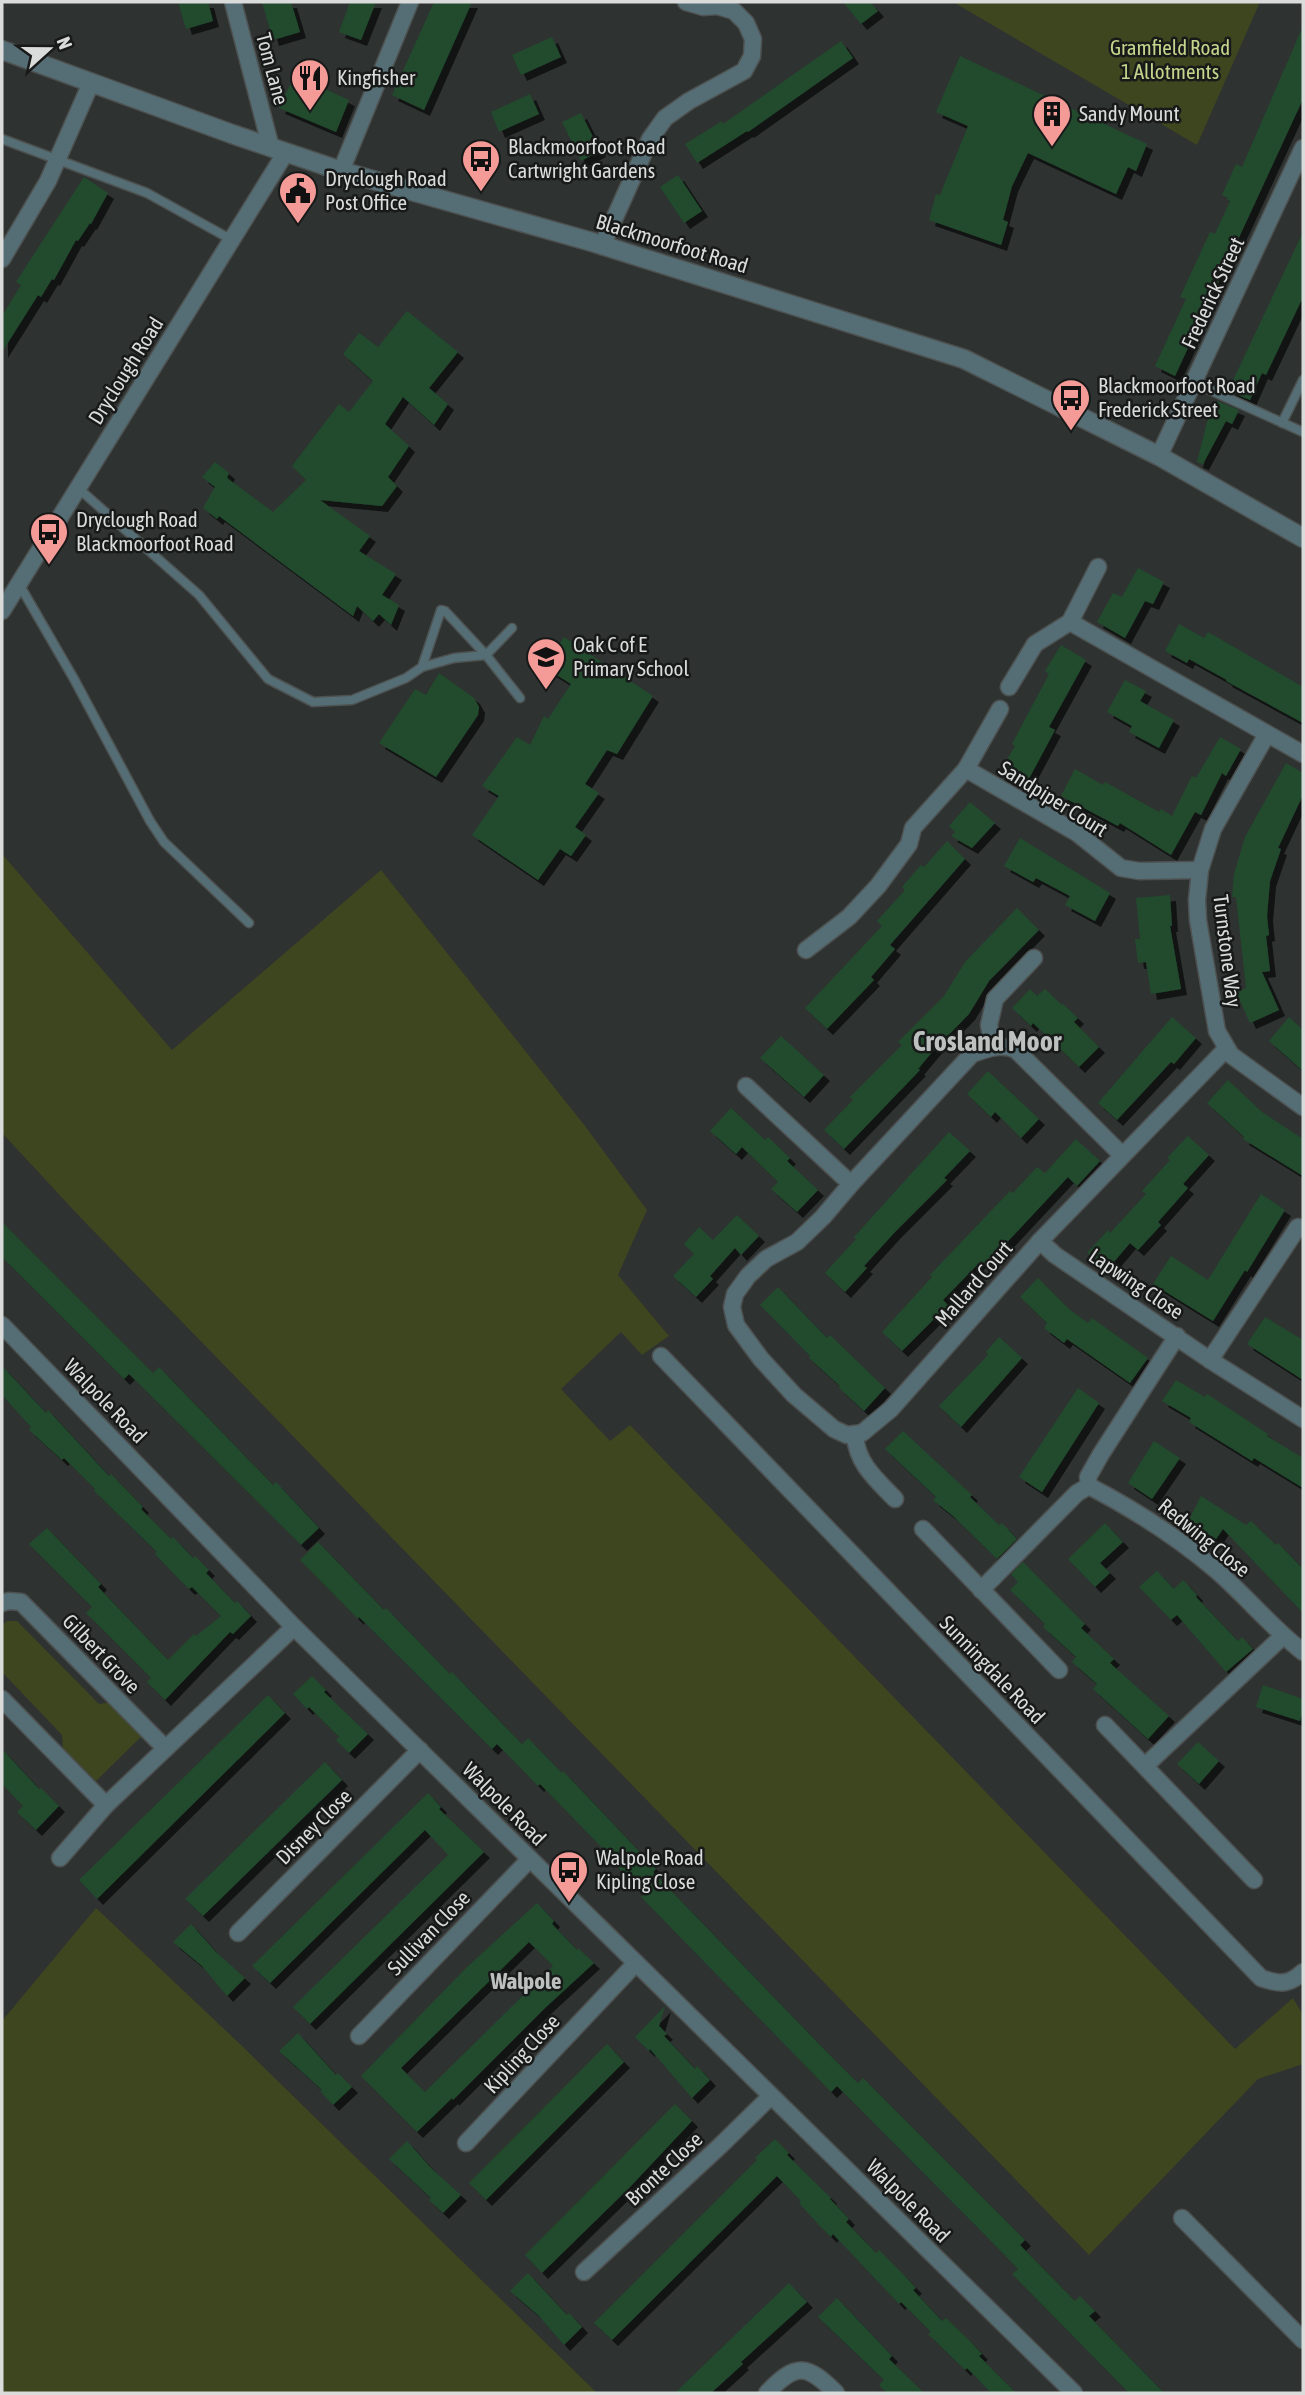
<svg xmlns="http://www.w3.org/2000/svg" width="1305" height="2395" font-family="'Asap Condensed',sans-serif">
  <defs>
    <filter id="shadow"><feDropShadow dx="6" dy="6" stdDeviation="0" flood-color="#0009"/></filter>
  </defs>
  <rect width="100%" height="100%" fill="#2e3231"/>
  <!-- green -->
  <g fill="#3d461f">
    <path d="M953,2H1260L1197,145Z"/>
    <path d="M2,854L172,1050L381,870L585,1126L647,1210L618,1275L669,1336L642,1355L621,1332L561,1389L610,1441L630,1425L1235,2049L1293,1998L1303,2015V2064L1258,2079L1089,2255L80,1217L2,1133Z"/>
    <path d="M7,1621H17L99,1704L111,1702L143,1735L96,1781L63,1748L62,1735L2,1672V1625Z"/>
    <path d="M96,1908L240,2044L597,2393H2V2021Z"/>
  </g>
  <!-- building -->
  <g fill="#214b2e" fill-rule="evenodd" filter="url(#shadow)">
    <path d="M178,2H208L213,21L186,29Z"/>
    <path d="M262,2H291L300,32L273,40Z"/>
    <path d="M350,2H376L361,40L339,32Z"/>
    <path d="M434,2H472L424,110L392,95Z"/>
    <path d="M843,2H870L878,11L861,24Z"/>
    <path d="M1303,26V99L1175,376L1155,366L1186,299L1180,297L1210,232L1215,234L1230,201L1227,200L1228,198L1222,195L1236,164L1242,167Z"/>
    <path d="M552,37L561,57L521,75L512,55Z"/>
    <path d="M841,41L853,58L748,132L747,131L697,163L685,144L722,121L723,124Z"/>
    <path d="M960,56L1147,144L1136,171L1128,167L1116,194L1028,153L1012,186L1003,220L1008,222L1001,245L929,220L936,194L940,195L968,126L936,112Z"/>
    <path d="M297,70L314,79L312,83L317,88L318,86L349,100L336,132L279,108Z"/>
    <path d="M530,94L539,114L499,132L491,112Z"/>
    <path d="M581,113L600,151L581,161L562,122Z"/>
    <path d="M678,175L702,211L684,223L660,187Z"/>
    <path d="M84,177L108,193L91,224L90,223L78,241L76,240L54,280L52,279L41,297L38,295L2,352V316L21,285L16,282Z"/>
    <path d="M1303,232V297L1266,375L1262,373L1250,400L1228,391Z"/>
    <path d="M407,311L458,352L429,388L448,404L434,425L403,397L385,424L409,446L388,477L397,486L382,506L320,500L370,536L359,551L396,574L382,595L399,605L391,625L379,614L373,621L357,606L353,616L219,516L217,519L203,508L215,487L202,477L215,462L229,473L227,478L273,512L306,480L292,466L339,404L349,412L373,381L343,354L359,333L378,347Z"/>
    <path d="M1217,401L1239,410L1232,424L1226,421L1203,464L1197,462L1207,422Z"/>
    <path d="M1138,568L1164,582L1153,604L1145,601L1125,638L1097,622L1113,593L1122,597Z"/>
    <path d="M1179,624L1204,638L1208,632L1303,687V723L1226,681L1227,680L1207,669L1189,659L1187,663L1165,651Z"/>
    <path d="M564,637L653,696L617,754L607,750L585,784L599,793L575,827L586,835L571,856L560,849L538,880L472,835L499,796L482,786L517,737L530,745L544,716L548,719L571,684L544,667Z"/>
    <path d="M1061,645L1086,660L1049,727L1055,730L1023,790L998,775L1015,746L1012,744L1049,674L1045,671Z"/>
    <path d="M439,673L474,698L479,707L478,715L436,777L379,743L415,689L426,695Z"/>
    <path d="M1125,680L1146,691L1140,701L1174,720L1159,748L1129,732L1132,726L1107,712Z"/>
    <path d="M1220,737L1241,749L1226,776L1222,773L1201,815L1195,812L1171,855L1120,823L1118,826L1061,796L1075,769L1103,785L1105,782L1159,812L1161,809L1172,816L1192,776L1196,778Z"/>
    <path d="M1286,763L1303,773V795L1278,848L1281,849L1270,881L1267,916L1269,935L1266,936L1270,971L1262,972L1279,1010L1250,1023L1236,992L1246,988L1236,897H1232L1234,874L1245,837Z"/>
    <path d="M970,802L995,823L972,848L951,836L955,832L949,826Z"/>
    <path d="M1020,838L1110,893L1095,921L1065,905L1070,896L1036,878L1033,882L1004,866Z"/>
    <path d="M947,841L965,859L890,945L895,949L871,977L874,980L827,1029L805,1008L882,926L877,921L905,890L902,887L921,865L924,867Z"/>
    <path d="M1170,895L1172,926H1170L1181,989L1151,994L1146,962L1138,963L1135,939H1140L1136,898Z"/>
    <path d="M1017,908L1039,930L989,981L969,1014L933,1051L918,1069L920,1070L844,1149L824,1130L853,1100L850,1097L902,1045L898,1042L944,996L965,962Z"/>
    <path d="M1030,989L1037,996L1045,989L1062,1005L1063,1004L1078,1018L1074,1022L1099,1047L1079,1067L1033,1023L1031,1026L1012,1008Z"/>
    <path d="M1172,1017L1196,1038L1174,1064L1171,1062L1117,1120L1098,1103Z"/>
    <path d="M1289,1017L1303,1030V1071L1269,1041Z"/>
    <path d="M781,1036L824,1075L804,1097L760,1058Z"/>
    <path d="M988,1071L1039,1119L1021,1138L995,1112L991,1117L967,1094Z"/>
    <path d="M1228,1080L1262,1112L1303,1139V1176L1243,1139L1244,1137L1207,1103Z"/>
    <path d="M731,1108L765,1140L768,1137L790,1158L787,1161L818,1190L797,1212L771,1189L778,1182L742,1147L736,1154L710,1131Z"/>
    <path d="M949,1132L970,1151L944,1178L947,1180L895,1232L864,1266L867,1268L845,1292L825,1273L856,1239L854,1237Z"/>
    <path d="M1188,1136L1209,1155L1183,1184L1188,1188L1158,1222L1161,1225L1150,1237L1138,1250L1130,1243L1107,1270L1087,1253L1108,1230L1110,1233L1146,1194L1142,1191L1170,1160L1167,1158Z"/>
    <path d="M1076,1139L1100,1161L1077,1186L1068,1177L985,1266L981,1261L943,1300L948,1305L902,1351L882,1332L932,1277L930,1275L1010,1191L1013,1193L1037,1167L1045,1173Z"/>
    <path d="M1261,1194L1285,1210L1247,1272L1245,1270L1213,1321L1153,1284L1171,1256L1208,1280Z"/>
    <path d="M737,1215L759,1236L741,1255L735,1248L710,1276L713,1279L696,1297L673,1276L694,1254L684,1244L699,1227L713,1240Z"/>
    <path d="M2,1222L153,1373L159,1367L273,1485L276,1482L319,1528L301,1545L129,1374L124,1379L2,1257Z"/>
    <path d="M1038,1278L1069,1309L1088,1323L1092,1318L1148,1358L1130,1383L1067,1339L1064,1343L1044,1328L1047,1323L1020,1297Z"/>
    <path d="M778,1287L827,1338L830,1335L885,1388L864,1411L839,1388L840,1386L809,1358L810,1356L760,1305Z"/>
    <path d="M1265,1317L1303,1340V1380L1247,1344Z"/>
    <path d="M999,1337L1022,1358L961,1427L939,1406L988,1355L986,1352Z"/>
    <path d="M2,1366L46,1413L48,1410L109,1476L111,1474L143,1507L141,1509L171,1539L173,1537L193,1558L195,1556L209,1570L206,1573L235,1603L237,1601L251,1616L233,1634L230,1632L165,1700L147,1682L151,1678L86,1613L92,1607L29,1544L47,1528L101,1584L98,1587L168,1660L194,1634L196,1636L221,1616L192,1587L189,1589L176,1576L155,1554L157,1552L94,1491L95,1489L64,1458L62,1460L29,1430L31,1427L2,1395Z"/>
    <path d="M1176,1380L1205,1397L1207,1394L1268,1434L1267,1436L1303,1458V1488L1254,1458L1252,1461L1223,1443L1189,1422L1191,1418L1162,1401Z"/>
    <path d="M1078,1388L1099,1403L1042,1492L1019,1477Z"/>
    <path d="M903,1431L972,1495L970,1497L999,1525L1002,1523L1017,1539L997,1559L953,1516L933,1500L936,1497L885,1449Z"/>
    <path d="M1154,1441L1180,1458L1152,1499L1128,1483Z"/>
    <path d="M1201,1496L1246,1525L1251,1521L1276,1545L1278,1543L1303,1569V1613L1223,1529L1216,1539L1188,1522Z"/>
    <path d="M1105,1523L1123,1542L1100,1563L1110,1573L1095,1587L1068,1559Z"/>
    <path d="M318,1542L384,1610L386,1608L450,1674L452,1672L522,1744L528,1738L562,1773L563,1771L656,1869L653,1872L820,2045L858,2083L863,2078L1025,2240L1020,2245L1075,2301L1080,2296L1095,2311L1089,2316L1164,2393H1129L1012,2274L1018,2269L985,2235L837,2086L831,2092L641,1897L644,1894L609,1858L610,1856L540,1784L538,1786L497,1744L492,1749L359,1617L358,1619L300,1560Z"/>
    <path d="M1023,1562L1085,1624L1081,1628L1114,1659L1110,1663L1169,1716L1148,1739L1093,1689L1097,1684L1072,1662L1076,1657L1043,1627L1045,1624L1010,1590L1018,1582L1011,1574Z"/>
    <path d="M1157,1571L1174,1589L1183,1580L1197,1595L1196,1597L1238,1641L1242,1637L1253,1649L1226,1672L1177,1615L1171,1620L1139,1587Z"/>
    <path d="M312,1676L326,1690L324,1692L368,1734L349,1753L336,1740L339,1737L309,1707L307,1709L293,1694Z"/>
    <path d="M1263,1685L1303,1699V1710L1300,1721L1256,1707Z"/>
    <path d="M268,1695L285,1713L97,1899L79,1880Z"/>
    <path d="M1198,1742L1219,1761L1199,1784L1177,1764Z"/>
    <path d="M2,1749L39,1789L41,1788L59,1806L36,1830L17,1812L23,1806L2,1784Z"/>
    <path d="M325,1762L342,1780L203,1916L185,1899Z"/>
    <path d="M428,1793L441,1807L439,1809L484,1852L310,2024L293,2007L448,1855L425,1830L270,1983L252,1966Z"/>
    <path d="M537,1903L554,1921L552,1924L577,1950L578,1948L594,1963L545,2008L453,2100L452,2098L417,2132L361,2076L466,1968ZM529,1942L553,1966L425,2092L401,2068Z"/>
    <path d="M191,1924L216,1952L245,1978L227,1996L202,1966L173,1942Z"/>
    <path d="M665,2006L659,2026L667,2034L664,2036L695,2069L697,2066L710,2080L692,2098L650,2049L649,2051L635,2037Z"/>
    <path d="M298,2033L336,2075L338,2073L352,2087L333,2105L320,2091L322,2090L279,2051Z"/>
    <path d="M607,2044L624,2062L486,2200L469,2183Z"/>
    <path d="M675,2104L692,2121L630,2187L542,2273L525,2255Z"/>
    <path d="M775,2139L789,2153L787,2155L831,2198L830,2199L849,2219L846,2222L876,2253L879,2250L902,2273L916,2288L913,2290L942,2321L946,2318L968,2339L982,2354L979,2356L1016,2393H991L967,2368L965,2370L928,2334L931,2332L901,2302L899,2304L833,2234L831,2237L817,2223L799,2203L801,2201L777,2176L612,2340L594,2323L757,2160L755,2158Z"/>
    <path d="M407,2141L432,2169L461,2195L443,2213L429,2200L431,2198L389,2159Z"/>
    <path d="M528,2273L567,2315L569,2313L582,2327L564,2345L539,2316L510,2291Z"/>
    <path d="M789,2283L807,2302L741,2362L743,2364L711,2393H675Z"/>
    <path d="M837,2298L892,2356L889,2359L924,2393H887L879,2385L884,2380L818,2317Z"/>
  </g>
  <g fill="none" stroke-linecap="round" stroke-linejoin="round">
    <defs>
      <g id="service">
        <path d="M2,139L147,193L232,240"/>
        <path d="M1194,383L1303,432"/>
        <path d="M1282,423L1303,380"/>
        <path d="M78,488L199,595L268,679L313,702L352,700L406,678L422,667L454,658L486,655L445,611L441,610L422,667"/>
        <path d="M19,584L74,679L150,821L164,842L249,923"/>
        <path d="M512,628L486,655L520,698"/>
      </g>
      <g id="minor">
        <path d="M233,2L271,148"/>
        <path d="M341,171L410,2"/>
        <path d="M602,246L650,139L665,118L689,101L744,71L752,56L753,39L746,23L734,11L717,6L703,7L686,2"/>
        <path d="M2,259L48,181L91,83"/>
        <path d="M1159,456L1303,148"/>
        <path d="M2,611L286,152"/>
        <path d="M1070,622L1303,754"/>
        <path d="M1009,687L1035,644L1070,622L1098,567"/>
        <path d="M1267,734L1213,829L1200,870L1197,900L1198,920L1217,1031L1231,1055L1303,1107"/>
        <path d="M966,769L1077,833L1121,868L1139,871L1200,870"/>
        <path d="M806,950L849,917L878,886L909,844L913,828L966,769L1000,709"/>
        <path d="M993,1047L989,1025L995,999L1034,958"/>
        <path d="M746,1086L851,1184"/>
        <path d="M1122,1155L1016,1050C1001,1043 987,1049 972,1054L851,1184L823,1217L797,1242L766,1259L748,1276L735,1294L732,1307L736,1325L761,1359L794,1395L834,1429L847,1435L862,1433L891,1409L1040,1241L1226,1049"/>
        <path d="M1040,1241L1055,1255L1210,1360L1303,1419"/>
        <path d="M2,1325L294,1627L1074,2393"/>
        <path d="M1177,1336L1101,1454L1088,1477L1089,1486C1135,1510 1176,1536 1216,1570C1246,1596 1271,1627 1303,1652"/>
        <path d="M661,1356L1261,1978C1278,1984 1288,1986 1303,1972"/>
        <path d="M1210,1360L1298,1227"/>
        <path d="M855,1436C857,1464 877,1480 895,1499"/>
        <path d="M923,1529L1059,1670"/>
        <path d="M981,1590L1077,1493L1089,1486"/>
        <path d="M2,1603L9,1601L21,1602L165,1748"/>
        <path d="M2,1699L106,1805"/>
        <path d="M1105,1725L1254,1880"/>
        <path d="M1145,1766L1283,1636"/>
        <path d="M60,1858L106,1805L294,1627"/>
        <path d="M238,1933L420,1750"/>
        <path d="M359,2036L530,1859"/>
        <path d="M466,2143L636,1963"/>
        <path d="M1182,2218L1303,2340"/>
        <path d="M584,2272L721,2145L771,2096"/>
        <path d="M767,2393C796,2362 807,2364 836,2393"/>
      </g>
      <path id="tertiary" d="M2,50L232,134L341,171L592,242L964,359L1159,456L1303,538"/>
    </defs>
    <!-- service casing -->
    <use href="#service" stroke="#4d5150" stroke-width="11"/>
    <!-- minor casing -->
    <use href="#minor" stroke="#4d5150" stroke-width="19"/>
    <!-- tertiary casing -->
    <use href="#tertiary" stroke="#4d5150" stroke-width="21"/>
    <!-- service -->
    <use href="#service" stroke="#556e75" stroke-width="8"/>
    <!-- minor -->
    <use href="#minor" stroke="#556e75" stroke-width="16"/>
    <!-- tertiary -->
    <use href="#tertiary" stroke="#556e75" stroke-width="18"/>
  </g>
  <!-- icons -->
  <defs>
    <symbol id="restaurant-pin" viewBox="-11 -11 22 30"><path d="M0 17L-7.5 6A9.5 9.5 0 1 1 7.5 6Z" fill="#f59b97" stroke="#181919"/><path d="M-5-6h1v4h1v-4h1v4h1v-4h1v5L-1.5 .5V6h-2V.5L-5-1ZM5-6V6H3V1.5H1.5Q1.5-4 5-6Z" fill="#111"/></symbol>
    <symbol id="building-pin" viewBox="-11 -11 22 30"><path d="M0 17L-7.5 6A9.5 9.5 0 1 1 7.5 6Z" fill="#f59b97" stroke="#181919"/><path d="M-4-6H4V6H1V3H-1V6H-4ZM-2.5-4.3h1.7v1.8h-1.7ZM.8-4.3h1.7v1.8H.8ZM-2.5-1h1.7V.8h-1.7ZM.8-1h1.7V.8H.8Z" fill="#111"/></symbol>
    <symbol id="bus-pin" viewBox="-11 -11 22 30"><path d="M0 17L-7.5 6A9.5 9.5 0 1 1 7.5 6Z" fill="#f59b97" stroke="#181919"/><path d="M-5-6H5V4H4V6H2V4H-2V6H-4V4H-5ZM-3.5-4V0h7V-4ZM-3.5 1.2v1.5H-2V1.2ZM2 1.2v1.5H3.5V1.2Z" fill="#111"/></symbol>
    <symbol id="civic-pin" viewBox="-11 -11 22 30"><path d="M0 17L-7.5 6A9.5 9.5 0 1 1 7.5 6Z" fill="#f59b97" stroke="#181919"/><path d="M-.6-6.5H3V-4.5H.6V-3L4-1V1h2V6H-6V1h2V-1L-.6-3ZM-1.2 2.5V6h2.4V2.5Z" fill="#111"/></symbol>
    <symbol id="school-pin" viewBox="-11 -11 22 30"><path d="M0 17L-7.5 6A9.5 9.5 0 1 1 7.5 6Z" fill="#f59b97" stroke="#181919"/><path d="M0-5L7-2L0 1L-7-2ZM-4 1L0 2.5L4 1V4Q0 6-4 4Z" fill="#111"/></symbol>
  </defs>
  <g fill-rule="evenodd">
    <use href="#restaurant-pin" x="288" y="56" width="44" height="60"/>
    <use href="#building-pin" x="1030" y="92" width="44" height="60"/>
    <use href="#bus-pin" x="459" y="137" width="44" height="60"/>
    <use href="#civic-pin" x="276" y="169" width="44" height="60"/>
    <use href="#bus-pin" x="1049" y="376" width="44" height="60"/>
    <use href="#bus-pin" x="27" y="510" width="44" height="60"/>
    <use href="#school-pin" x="524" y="635" width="44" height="60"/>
    <use href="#bus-pin" x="547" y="1848" width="44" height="60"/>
  </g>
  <g text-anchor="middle" stroke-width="5" stroke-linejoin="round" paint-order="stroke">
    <!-- park labels -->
    <g font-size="21" fill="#c3d68c" stroke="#181919">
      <text x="1170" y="55">Gramfield Road<tspan x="1170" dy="24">1 Allotments</tspan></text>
    </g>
    <!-- street labels -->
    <g font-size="21" fill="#d9dcdb" stroke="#181919">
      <text transform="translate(272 69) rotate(75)" y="7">Tom Lane</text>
      <text transform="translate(672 244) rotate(17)" y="7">Blackmoorfoot Road</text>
      <text transform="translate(1213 293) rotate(-65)" y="7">Frederick Street</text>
      <text transform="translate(126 371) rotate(-58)" y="7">Dryclough Road</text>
      <text transform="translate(1053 799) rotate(32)" y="7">Sandpiper Court</text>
      <text transform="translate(1227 951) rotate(83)" y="7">Turnstone Way</text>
      <text transform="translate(974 1284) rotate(-49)" y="7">Mallard Court</text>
      <text transform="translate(1136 1284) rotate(34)" y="7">Lapwing Close</text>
      <text transform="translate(105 1401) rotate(46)" y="7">Walpole Road</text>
      <text transform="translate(1204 1538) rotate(39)" y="7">Redwing Close</text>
      <text transform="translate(101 1654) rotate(46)" y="7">Gilbert Grove</text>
      <text transform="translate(992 1670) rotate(46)" y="7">Sunningdale Road</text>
      <text transform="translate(504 1804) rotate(45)" y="7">Walpole Road</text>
      <text transform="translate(314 1827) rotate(-45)" y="7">Disney Close</text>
      <text transform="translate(429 1933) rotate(-46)" y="7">Sullivan Close</text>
      <text transform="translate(522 2054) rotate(-47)" y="7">Kipling Close</text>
      <text transform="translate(664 2169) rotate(-43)" y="7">Bronte Close</text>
      <text transform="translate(908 2201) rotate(45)" y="7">Walpole Road</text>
    </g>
    <!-- poi labels -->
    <g font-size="21" fill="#d9dcdb" stroke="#181919" text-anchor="start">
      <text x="337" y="85">Kingfisher</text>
      <text x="1079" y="121">Sandy Mount</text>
      <text x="508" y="154">Blackmoorfoot Road<tspan x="508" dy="24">Cartwright Gardens</tspan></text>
      <text x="325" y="186">Dryclough Road<tspan x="325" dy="24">Post Office</tspan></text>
      <text x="1098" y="393">Blackmoorfoot Road<tspan x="1098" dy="24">Frederick Street</tspan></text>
      <text x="76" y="527">Dryclough Road<tspan x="76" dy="24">Blackmoorfoot Road</tspan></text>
      <text x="573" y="652">Oak C of E<tspan x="573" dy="24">Primary School</tspan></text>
      <text x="596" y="1865">Walpole Road<tspan x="596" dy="24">Kipling Close</tspan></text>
    </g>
    <!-- neighbourhood labels -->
    <g font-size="23" font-weight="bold" fill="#bcc1c0" stroke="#181919">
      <text x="526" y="1989">Walpole</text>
    </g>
    <!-- district labels -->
    <g font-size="28" font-weight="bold" fill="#bcc1c0" stroke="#181919">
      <text x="987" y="1051">Crosland Moor</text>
    </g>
  </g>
  <!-- border -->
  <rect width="1305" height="2395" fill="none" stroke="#d9dcdb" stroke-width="7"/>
  <!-- north arrow -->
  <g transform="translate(49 49) rotate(69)" stroke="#181919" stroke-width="5" paint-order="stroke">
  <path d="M0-5L12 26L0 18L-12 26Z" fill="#d9dcdb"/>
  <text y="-10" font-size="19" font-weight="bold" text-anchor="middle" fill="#d9dcdb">N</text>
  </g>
</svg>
